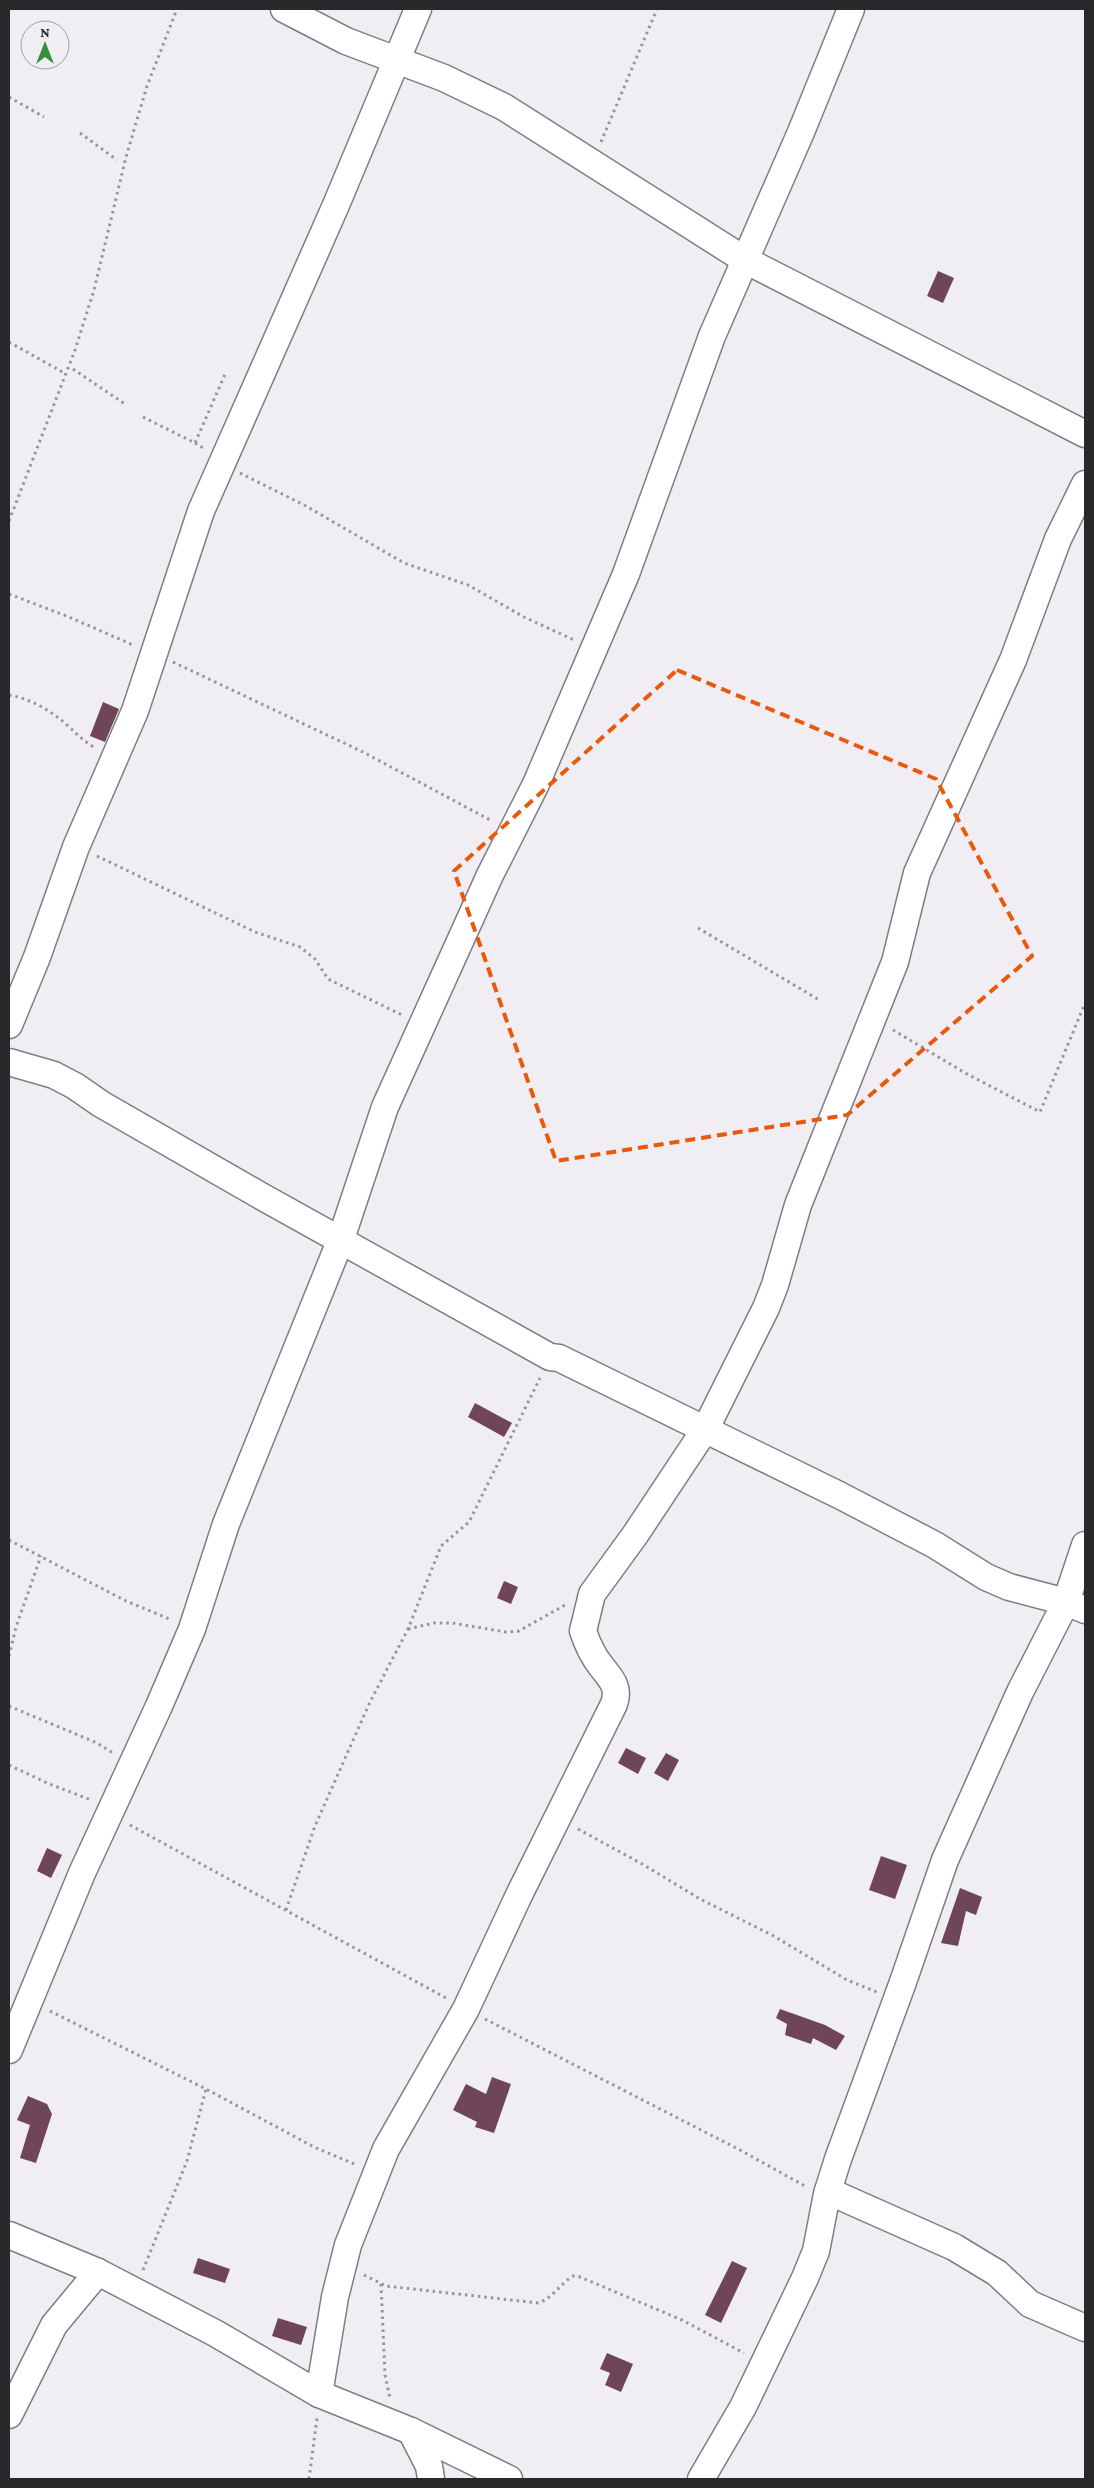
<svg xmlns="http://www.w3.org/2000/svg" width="1094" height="2488" font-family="'Crimson Pro',serif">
  <rect width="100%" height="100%" fill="#f1eef3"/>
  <!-- building -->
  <g fill="#6f4559">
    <path d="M938,271L954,278L943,303L927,296Z"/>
    <path d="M103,702L119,709L105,742L90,736Z"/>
    <path d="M475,1403L512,1423L504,1437L468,1417Z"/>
    <path d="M504,1581L518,1587L511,1604L497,1598Z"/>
    <path d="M626,1748L646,1758L638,1774L618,1763Z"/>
    <path d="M666,1753L679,1760L668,1781L654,1773Z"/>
    <path d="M47,1848L62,1855L51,1878L37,1871Z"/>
    <path d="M881,1856L907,1865L895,1899L869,1890Z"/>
    <path d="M960,1888L982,1897L976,1915L966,1911L958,1946L941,1943Z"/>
    <path d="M780,2009L825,2025L845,2036L836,2050L813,2038L811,2044L785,2035L787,2024L776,2018Z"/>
    <path d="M492,2077L511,2084L494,2133L475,2127L477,2122L453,2110L466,2084L486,2094Z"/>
    <path d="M28,2096L47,2104L52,2114L36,2163L20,2158L30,2125L17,2120Z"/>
    <path d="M198,2258L230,2269L225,2283L193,2273Z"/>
    <path d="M732,2261L747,2268L721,2323L705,2315Z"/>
    <path d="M278,2318L307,2327L301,2345L272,2336Z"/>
    <path d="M607,2353L633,2364L621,2392L605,2385L610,2373L600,2369Z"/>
  </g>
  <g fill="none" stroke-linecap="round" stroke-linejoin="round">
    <defs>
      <g id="minor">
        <path d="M284,9L346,41L444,78L504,107L745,260L1085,434"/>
        <path d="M9,1025L37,957L76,847L135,711L201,511L336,205L418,9"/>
        <path d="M9,1062L54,1075L75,1086L101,1104L261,1196L550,1357L559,1358L841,1496L935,1545L986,1577L1009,1587L1066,1602L1085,1610"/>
        <path d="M9,2050L82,1873L159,1706L192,1629L226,1524L341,1239L385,1107L490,875L536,784L626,574L712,336L801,132L851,9"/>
        <path d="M828,2191L954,2247L997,2273L1030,2304L1085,2328"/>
        <path d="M9,2235L98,2272L215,2333L319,2394L411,2431L509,2479"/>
        <path d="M319,2394L335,2297L348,2245L386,2149L466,2009L519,1895L614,1704C620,1687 611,1679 601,1666C593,1656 587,1643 583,1631L592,1594L635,1535L706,1428L766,1308L775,1285L798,1205L895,962L917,873L1013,660L1058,539L1085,484"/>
        <path d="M9,2415L54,2325L98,2272"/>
        <path d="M411,2431L429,2466L431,2479"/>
        <path d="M701,2479L743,2407L805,2278L816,2251L827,2194L838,2159L903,1982L945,1860L1020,1692L1066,1602L1085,1545"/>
      </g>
    </defs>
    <!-- minor casing -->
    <use href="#minor" stroke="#807d82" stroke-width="29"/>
    <!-- path -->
    <g stroke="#979598" stroke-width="3" stroke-dasharray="2.5 4" stroke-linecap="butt">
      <path d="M9,97L44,117"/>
      <path d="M80,133L117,160"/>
      <path d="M601,142L657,9"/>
      <path d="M9,342L66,374"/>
      <path d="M73,369L125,404"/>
      <path d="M143,417L195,443L226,372"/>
      <path d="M195,443L205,449"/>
      <path d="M240,473L306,506L404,563L468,585L524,617L574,640"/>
      <path d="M9,521L75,350L94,290L126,157L147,86L177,9"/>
      <path d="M9,594L69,617L133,645"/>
      <path d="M173,662L363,752L492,821"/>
      <path d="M9,695C31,699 50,710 67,725C76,733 83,741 94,747"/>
      <path d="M97,856L255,932L300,947L315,959L328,979L402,1015"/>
      <path d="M698,928L821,1001"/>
      <path d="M893,1030L967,1074L1040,1112L1085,1003"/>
      <path d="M9,1540L124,1600L172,1620"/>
      <path d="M408,1629L434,1623H452L506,1632L519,1631L565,1605"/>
      <path d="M9,1656L16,1627L41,1556"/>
      <path d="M9,1706L97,1743L113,1753"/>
      <path d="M9,1765L47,1783L91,1800"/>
      <path d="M130,1825L446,1998"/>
      <path d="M578,1829L644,1865L700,1899L772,1935L847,1980L877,1992"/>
      <path d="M286,1910L315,1826L370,1702L408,1629L441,1546L469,1522L540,1378"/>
      <path d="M50,2011L206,2089L314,2147L357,2165"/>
      <path d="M485,2019L740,2150L805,2186"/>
      <path d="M143,2270L187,2161L206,2089"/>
      <path d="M364,2275L386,2286L538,2303C553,2298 560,2284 573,2276L580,2277L682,2320L744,2353"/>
      <path d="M381,2284L385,2375L390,2398"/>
      <path d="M309,2479L317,2418"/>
    </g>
    <!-- minor -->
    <use href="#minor" stroke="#fff" stroke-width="26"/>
  </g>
  <!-- marked area -->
  <path fill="none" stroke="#e8590c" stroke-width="4" stroke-dasharray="10 6" stroke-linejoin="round" d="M677,670L936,779L1032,956L847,1115L556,1161L454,871Z"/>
  <!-- border -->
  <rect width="1094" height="2488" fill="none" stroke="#29282a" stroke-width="20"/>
  <!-- north arrow -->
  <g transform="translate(45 45)"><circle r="24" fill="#f1eef3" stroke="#a19fa3"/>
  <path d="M0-4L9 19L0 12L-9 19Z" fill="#338f41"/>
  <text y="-8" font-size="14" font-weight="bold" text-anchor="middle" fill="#29282a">N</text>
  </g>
</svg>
